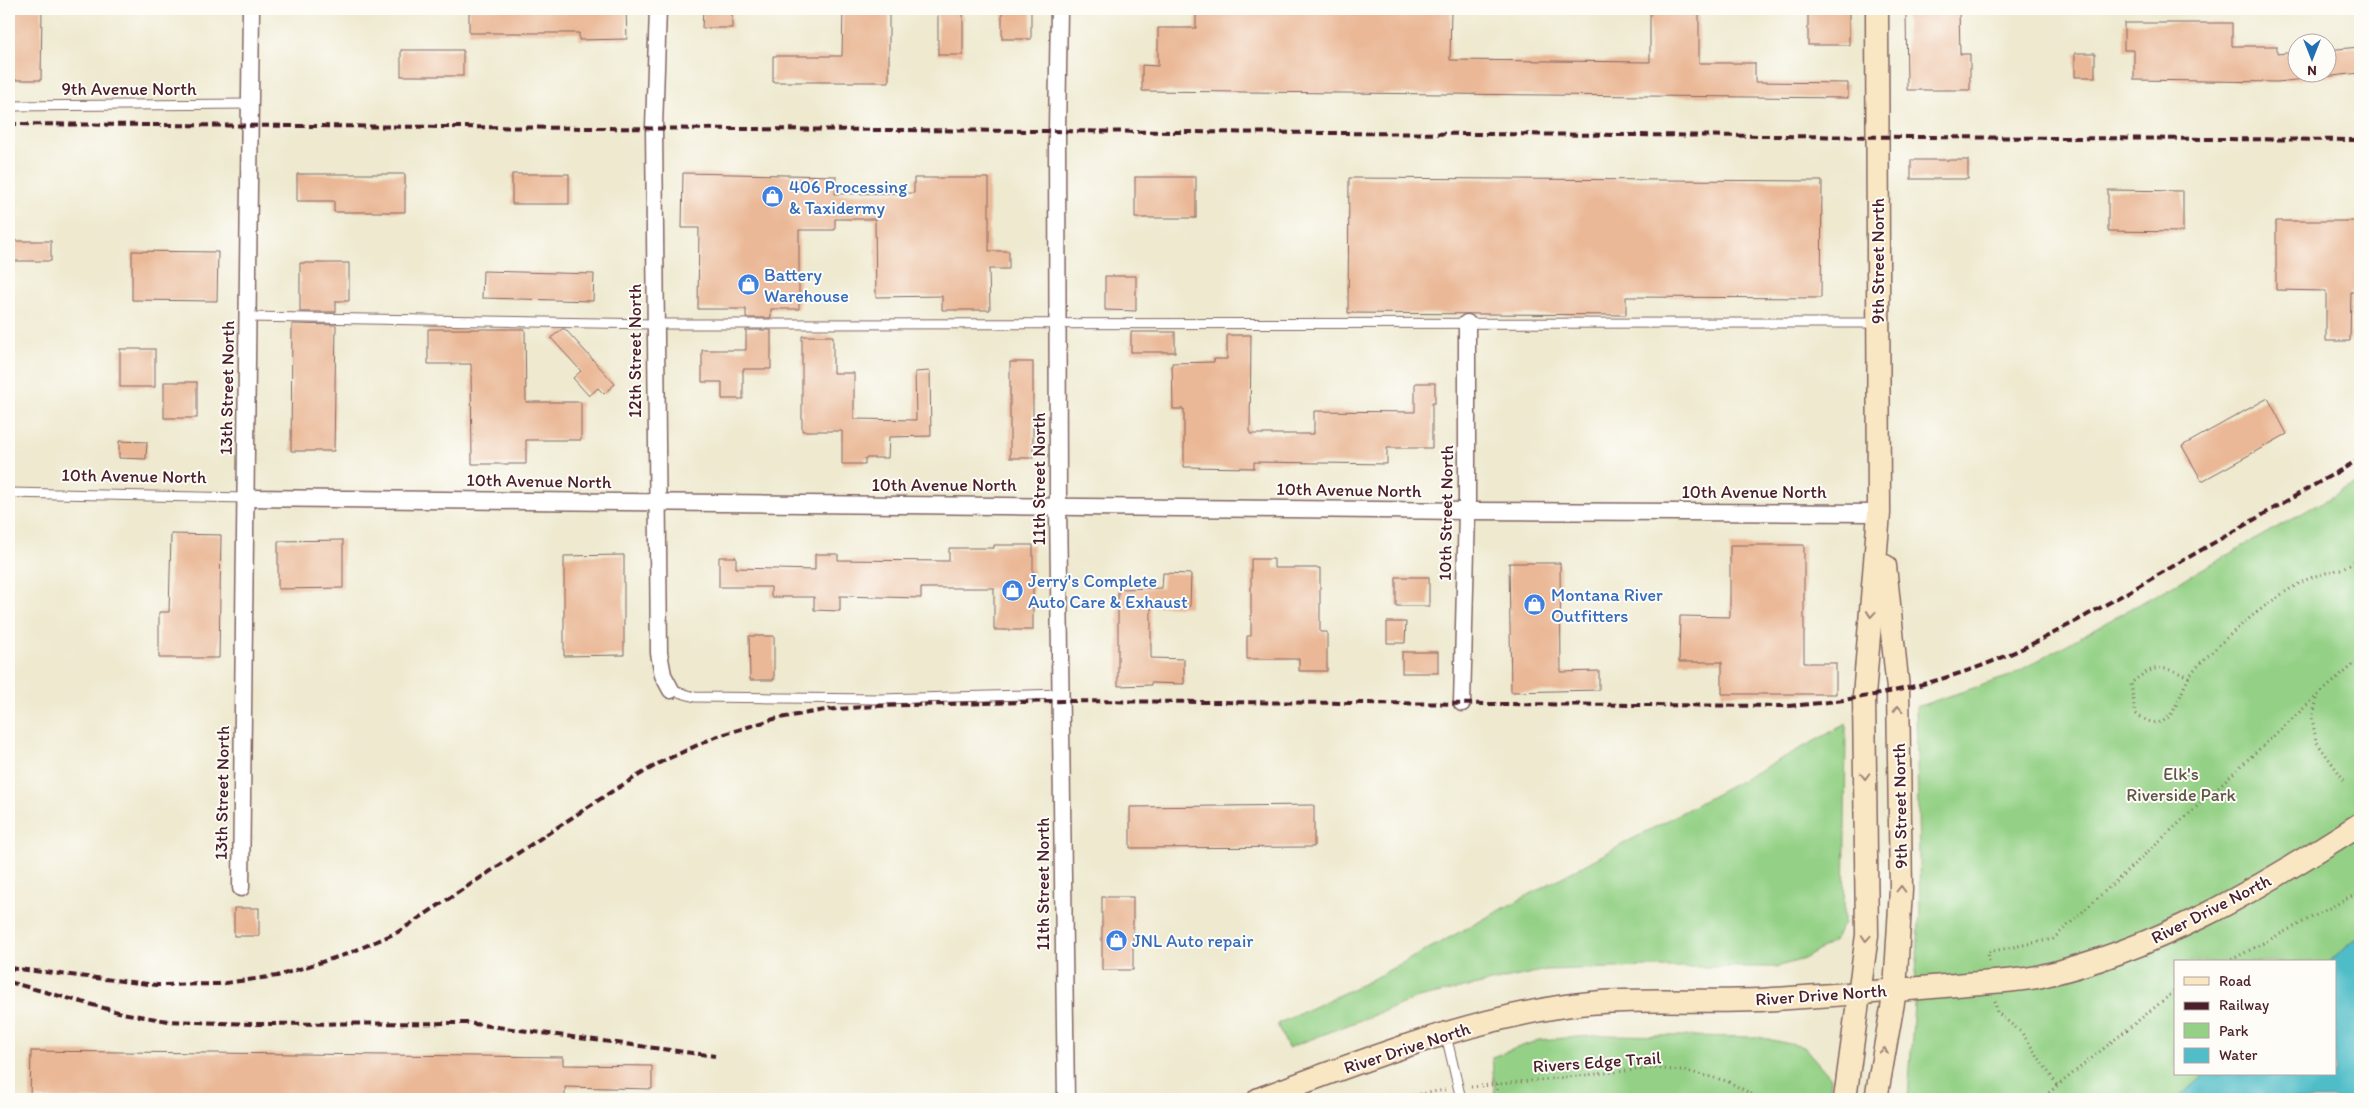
<svg xmlns="http://www.w3.org/2000/svg" width="2369" height="1108" font-family="Itim,sans-serif">
  <rect width="100%" height="100%" fill="#fdfcf7"/>
  <filter id="ink" filterUnits="userSpaceOnUse"><feTurbulence type="fractalNoise" baseFrequency=".02" numOctaves="2"/><feDisplacementMap in="SourceGraphic" scale="10" xChannelSelector="R" yChannelSelector="G"/><feConvolveMatrix kernelMatrix="1 2 1 2 8 2 1 2 1" color-interpolation-filters="sRGB"/></filter>
  <filter id="wash" filterUnits="userSpaceOnUse"><feTurbulence type="fractalNoise" baseFrequency=".0096" numOctaves="4" result="noise"/><feDisplacementMap in="SourceGraphic" scale="20" xChannelSelector="R" yChannelSelector="G"/><feGaussianBlur stdDeviation="1.12" result="paint"/><feColorMatrix in="noise" values="0 0 0 0 0 0 0 0 0 0 0 0 0 0 0 0 0 1.4 0 .05"/><feComposite in="paint" operator="in"/></filter>
  <g filter="url(#wash)">
    <rect width="100%" height="100%" fill="#eee9cf"/>
    <!-- park -->
    <g fill="#94d186" stroke="#6f7858">
      <path d="M2360,481V936L2329,962H2175V1074H2205L2177,1099H1908L1920,910L1916,707L2010,676Z"/>
      <path d="M1846,724L1844,923L1833,942L1804,959L1776,967H1642L1546,970L1418,998L1288,1048L1277,1024L1367,982Z"/>
      <path d="M1605,1035L1758,1037L1804,1047L1831,1078L1829,1099H1495L1492,1057L1539,1040Z"/>
    </g>
    <!-- water -->
    <path fill="#50bdc8" stroke="#4d6e7a" d="M2360,936V1099H2177L2205,1074H2335V962H2329Z"/>
    <g id="blocks">
      <!-- building -->
      <g fill="#eab896">
        <path d="M9,9H42L41,80H9Z"/>
        <path d="M469,9H626L627,39L579,40V33H469Z"/>
        <path d="M703,9H732V28H702Z"/>
        <path d="M843,9H889V82H773V56H842Z"/>
        <rect x="938" y="9" width="25" height="46"/>
        <rect x="1002" y="9" width="29" height="30"/>
        <path d="M1196,9H1451L1450,60L1650,62V9H1699V63H1755V82L1848,83V98L1142,91V65L1158,66V28H1196Z"/>
        <rect x="1808" y="9" width="41" height="36"/>
        <path d="M1906,9H1959L1960,54H1970V90H1907Z"/>
        <path d="M2124,23H2232V46H2277V54L2296,52V72H2326V50L2360,47V73L2277,82L2134,80V50H2124Z"/>
        <rect x="401" y="50" width="62" height="26"/>
        <rect x="2075" y="53" width="20" height="24"/>
        <rect x="1911" y="160" width="57" height="19"/>
        <path d="M683,173L836,176L835,194L914,193V178H989V251H1009V269H989L990,310H942V296L876,297L875,219H835V230H799V309H771V318H746V309H698L699,228H682Z"/>
        <path d="M297,174H405V212H334V201H297Z"/>
        <rect x="512" y="174" width="57" height="30"/>
        <rect x="1135" y="177" width="61" height="41"/>
        <path d="M1349,178L1822,181L1821,298L1626,297V315L1348,313Z"/>
        <path d="M2108,190L2183,191V232L2108,231Z"/>
        <path d="M2276,221H2360V292H2351L2350,341H2326V291L2276,290Z"/>
        <rect x="9" y="241" width="42" height="20"/>
        <path d="M132,251L218,252L217,301L132,300Z"/>
        <path d="M300,263H349V301H336V312H300Z"/>
        <path d="M483,271L594,274L593,301L482,298Z"/>
        <path d="M1105,276H1136V311L1105,310Z"/>
        <path d="M292,324L336,325L334,451H291Z"/>
        <path d="M428,329H525L526,402H581V440H526V464H472L471,364H428Z"/>
        <path d="M562,329H565L615,384L604,394L598,388L589,396L573,378L581,371L551,338Z"/>
        <path d="M746,330H771V369H743V399H722V382H702V350H746Z"/>
        <rect x="1131" y="332" width="44" height="20"/>
        <path d="M1227,335H1251L1250,434H1314V411L1415,412V383H1435V403H1432V448H1387V464L1254,462V468L1184,467V409H1173L1172,363L1214,362V359H1227Z"/>
        <path d="M802,336H833V373H854V419L916,420L915,372L930,371L931,436L889,437L888,458H865V464H842V431H802Z"/>
        <rect x="120" y="349" width="35" height="38"/>
        <rect x="1010" y="362" width="23" height="96"/>
        <rect x="164" y="382" width="33" height="36"/>
        <path d="M2268,398L2287,434L2202,481L2182,446Z"/>
        <path d="M119,441L147,442L146,459L119,458Z"/>
        <path d="M171,534L221,535L219,658H159V612H169Z"/>
        <path d="M343,540V588L278,589V541Z"/>
        <path d="M994,545H1033V630H994V588H921V598L840,596V611L814,610V597H771V587H719V557H736V568L815,570V554H838V560L949,561V548H994Z"/>
        <path d="M1730,545H1804V663H1836V694H1722V662H1679L1680,616L1730,617Z"/>
        <path d="M624,555V655L564,656V556Z"/>
        <path d="M1251,559H1274V568H1320V632H1327V671H1299V659H1247V636H1251Z"/>
        <path d="M1509,563H1560L1561,672L1599,671V690L1511,692Z"/>
        <path d="M1163,573L1191,574L1190,607L1151,606V658L1184,659V684L1151,683V685L1118,686V589L1162,588Z"/>
        <rect x="1396" y="577" width="33" height="29"/>
        <path d="M1387,622H1406L1405,643H1387Z"/>
        <path d="M749,636H774V680H750Z"/>
        <rect x="1402" y="652" width="36" height="21"/>
        <path d="M1314,805V847L1130,848V807Z"/>
        <rect x="1102" y="897" width="31" height="73"/>
        <rect x="234" y="908" width="25" height="28"/>
        <path d="M31,1051L563,1057V1065L652,1066V1089L565,1087V1099H30Z"/>
      </g>
    </g>
  </g>
  <g filter="url(#ink)">
    <use href="#blocks" fill-opacity="0" stroke="#836664" stroke-width="1"/>
    <g fill="none" stroke-linecap="round" stroke-linejoin="round">
      <defs>
        <g id="service">
          <path d="M9,106L249,104"/>
          <path d="M247,317L655,324L1878,323"/>
          <path d="M9,493L246,498"/>
          <path d="M671,690L695,697L881,699L1062,694"/>
          <path d="M1446,1035L1461,1099"/>
        </g>
        <g id="minor">
          <path d="M658,9L654,127L659,653L663,675L671,690"/>
          <path d="M1059,9L1057,130L1058,506L1066,1099"/>
          <path d="M246,498L1467,511L1879,513"/>
          <path d="M1462,703L1467,511V323"/>
          <path d="M241,888L251,9"/>
        </g>
        <g id="secondary">
          <path d="M1259,1099C1356,1063 1455,1024 1558,1007C1625,996 1693,1003 1760,1000C1826,996 1891,991 1956,985C1983,982 2011,982 2037,977C2155,951 2260,888 2360,824"/>
          <path d="M1845,1099L1867,935L1864,696L1879,513L1877,9"/>
          <path d="M1876,1099L1895,991L1901,890L1898,689L1885,566"/>
        </g>
      </defs>
      <!-- service casing -->
      <use href="#service" stroke="#836664" stroke-width="11"/>
      <!-- minor casing -->
      <use href="#minor" stroke="#836664" stroke-width="19"/>
      <!-- secondary casing -->
      <use href="#secondary" stroke="#836664" stroke-width="25"/>
      <!-- path -->
      <g stroke="#836664" stroke-width="3" stroke-dasharray="1 4" stroke-linecap="butt">
        <path d="M2189,677C2162,666 2156,663 2131,683L2135,713C2176,745 2177,688 2194,670C2223,639 2266,601 2304,581C2314,575 2328,573 2340,569C2347,566 2354,562 2360,558"/>
        <path d="M2344,780L2316,741L2312,718L2318,695L2360,659"/>
        <path d="M1989,961L1988,952L2053,939L2318,695"/>
        <path d="M2227,962L2360,892"/>
        <path d="M1995,1001L1997,1012L2022,1033L2057,1085"/>
        <path d="M1497,1084V1099"/>
        <path d="M1471,1087L1654,1068L1690,1072L1727,1081L1761,1099"/>
        <path d="M1390,1099L1445,1090"/>
        <path d="M2041,1099L2175,991"/>
      </g>
      <!-- service -->
      <use href="#service" stroke="#fff" stroke-width="9"/>
      <!-- minor -->
      <use href="#minor" stroke="#fff" stroke-width="16"/>
      <!-- secondary -->
      <use href="#secondary" stroke="#f9e7c3" stroke-width="22"/>
      <!-- rail -->
      <g stroke="#4a1f2b" stroke-width="4" stroke-dasharray="8 4" stroke-linecap="butt">
        <path d="M9,124L2360,140"/>
        <path d="M9,968L157,985L218,984L277,976L347,954L398,932L611,792L661,762L715,737L774,719L825,710L875,706L1062,701L1787,706C1843,702 1901,692 1954,675C2020,655 2078,620 2137,587C2212,544 2286,501 2360,459"/>
        <path d="M9,982L122,1013L168,1021L251,1024L467,1023L715,1056"/>
      </g>
    </g>
    <!-- one-way arrows -->
    <defs><path id="oneway-chevron" d="M-2-3.5L2.5 0L-2 3.5" fill="none" stroke-width="1.6" stroke-linecap="round" stroke-linejoin="round" transform="scale(1.25)"/></defs>
    <g stroke="#a28377">
      <use href="#oneway-chevron" transform="translate(1871 614) rotate(95)"/>
      <use href="#oneway-chevron" transform="translate(1898 709) rotate(-91)"/>
      <use href="#oneway-chevron" transform="translate(1865 776) rotate(89)"/>
      <use href="#oneway-chevron" transform="translate(1901 889) rotate(-89)"/>
      <use href="#oneway-chevron" transform="translate(1866 938) rotate(94)"/>
      <use href="#oneway-chevron" transform="translate(1884 1051) rotate(-80)"/>
    </g>
  </g>
  <!-- icons -->
  <defs>
    <symbol id="shop-disc" viewBox="-11 -11 22 22"><circle r="9.5" fill="#3f7fe0" stroke="#fdfcf7"/><path d="M-5-2.5h2.3a2.7 3.5 0 0 1 5.4 0H5L5.5 6h-11ZM-1.5-2.5h3a1.5 2.3 0 0 0-3 0Z" fill="#fff"/></symbol>
  </defs>
  <g fill-rule="evenodd">
    <use href="#shop-disc" x="760" y="184" width="25" height="25"/>
    <use href="#shop-disc" x="736" y="272" width="25" height="25"/>
    <use href="#shop-disc" x="1000" y="578" width="25" height="25"/>
    <use href="#shop-disc" x="1522" y="592" width="25" height="25"/>
    <use href="#shop-disc" x="1104" y="928" width="25" height="25"/>
  </g>
  <g text-anchor="middle" stroke-width="4" stroke-linejoin="round" paint-order="stroke">
    <!-- street labels -->
    <g font-size="18" fill="#4a1f2b" stroke="#fdfcf7">
      <text x="129" y="95">9th Avenue North</text>
      <text transform="translate(1878 261) rotate(-90)" y="6">9th Street North</text>
      <text transform="translate(635 351) rotate(-90)" y="6">12th Street North</text>
      <text transform="translate(227 388) rotate(-89)" y="6">13th Street North</text>
      <text transform="translate(134 476) rotate(1)" y="6">10th Avenue North</text>
      <text transform="translate(1039 479) rotate(-90)" y="6">11th Street North</text>
      <text transform="translate(539 481) rotate(1)" y="6">10th Avenue North</text>
      <text x="944" y="491">10th Avenue North</text>
      <text transform="translate(1349 490) rotate(1)" y="6">10th Avenue North</text>
      <text x="1754" y="498">10th Avenue North</text>
      <text transform="translate(1446 513) rotate(-89)" y="6">10th Street North</text>
      <text transform="translate(222 793) rotate(-89)" y="6">13th Street North</text>
      <text transform="translate(1900 806) rotate(-91)" y="6">9th Street North</text>
      <text transform="translate(1043 884) rotate(-90)" y="6">11th Street North</text>
      <text transform="translate(2211 909) rotate(-27)" y="6">River Drive North</text>
      <text transform="translate(1821 995) rotate(-4)" y="6">River Drive North</text>
      <text transform="translate(1407 1048) rotate(-18)" y="6">River Drive North</text>
      <text transform="translate(1597 1062) rotate(-4)" y="6">Rivers Edge Trail</text>
    </g>
    <!-- shop labels -->
    <g font-size="18" fill="#366cbe" stroke="#fdfcf7" text-anchor="start">
      <text x="789" y="193">406 Processing<tspan x="789" dy="21">&amp; Taxidermy</tspan></text>
      <text x="764" y="281">Battery<tspan x="764" dy="21">Warehouse</tspan></text>
      <text x="1028" y="587">Jerry's Complete<tspan x="1028" dy="21">Auto Care &amp; Exhaust</tspan></text>
      <text x="1551" y="601">Montana River<tspan x="1551" dy="21">Outfitters</tspan></text>
      <text x="1132" y="947">JNL Auto repair</text>
    </g>
    <!-- park labels -->
    <g font-size="18" fill="#605446" stroke="#fdfcf7">
      <text x="2181" y="780">Elk's<tspan x="2181" dy="21">Riverside Park</tspan></text>
    </g>
  </g>
  <!-- margin -->
  <rect width="2369" height="1108" fill="none" stroke="#fdfcf7" stroke-width="30"/>
  <!-- legend -->
  <rect x="2174" y="960" width="162" height="115" fill="#fdfcf7" stroke="#b5a4a5"/>
  <rect x="2184" y="977" width="25" height="8" fill="#f9e7c3" stroke="#b5a4a5"/>
  <text x="2219" y="986" font-size="15" fill="#4a1f2b">Road</text>
  <rect x="2184" y="1002" width="25" height="8" fill="#4a1f2b" stroke="#b5a4a5"/>
  <text x="2219" y="1010" font-size="15" fill="#4a1f2b">Railway</text>
  <rect x="2184" y="1023" width="25" height="15" fill="#94d186" stroke="#b5a4a5"/>
  <text x="2219" y="1036" font-size="15" fill="#4a1f2b">Park</text>
  <rect x="2184" y="1048" width="25" height="15" fill="#50bdc8" stroke="#b5a4a5"/>
  <text x="2219" y="1060" font-size="15" fill="#4a1f2b">Water</text>
  <!-- north arrow -->
  <g transform="translate(2312 58) rotate(180)"><circle r="24" fill="#fdfcf7" stroke="#b5a4a5"/>
  <path d="M0-4L9 19L0 12L-9 19Z" fill="#1f6fb2"/>
  <text y="-8" font-size="14" font-weight="bold" text-anchor="middle" fill="#4a1f2b">N</text>
  </g>
</svg>
